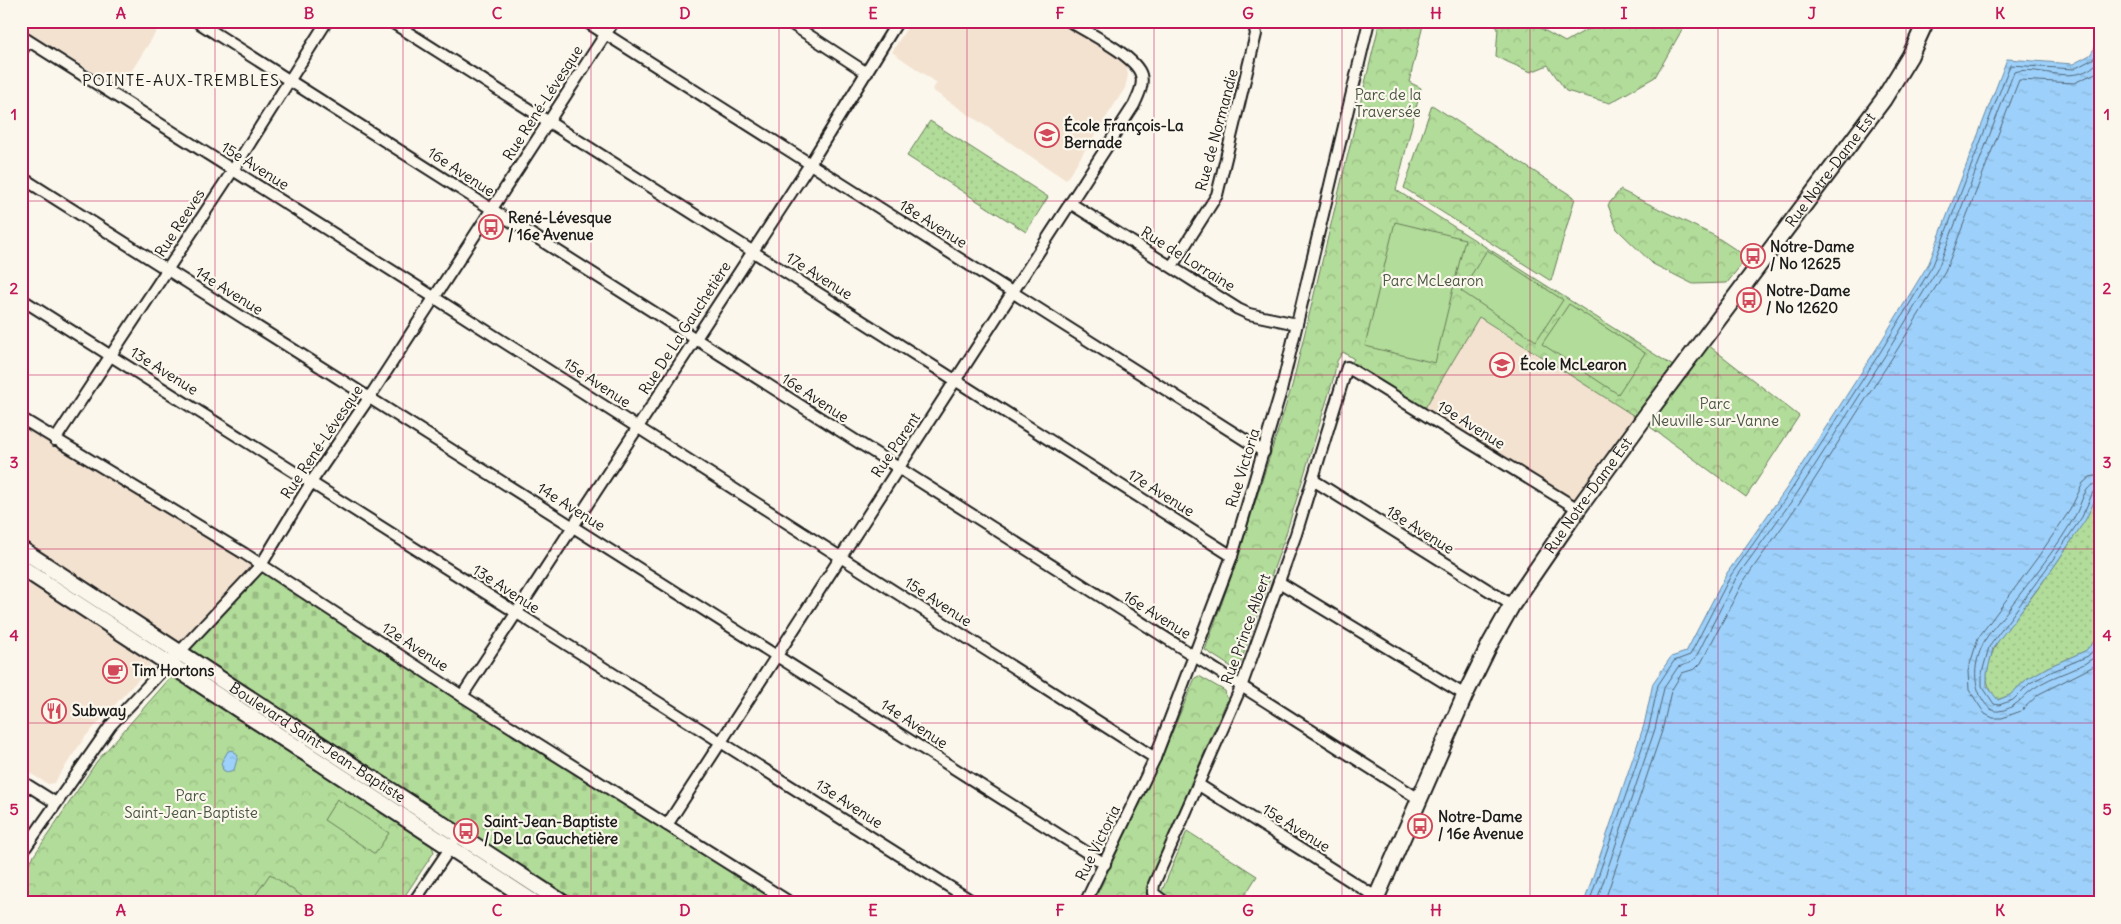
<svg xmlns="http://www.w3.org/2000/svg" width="2121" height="924" font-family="Delius,sans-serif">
  <defs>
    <pattern id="grass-dots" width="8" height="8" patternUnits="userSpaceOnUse" patternTransform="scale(1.25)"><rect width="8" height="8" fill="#b2dc99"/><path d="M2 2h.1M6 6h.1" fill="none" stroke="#98bc83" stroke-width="1.8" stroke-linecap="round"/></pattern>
    <pattern id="forest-crowns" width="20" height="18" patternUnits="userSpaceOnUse" patternTransform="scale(1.25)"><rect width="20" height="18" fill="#b2dc99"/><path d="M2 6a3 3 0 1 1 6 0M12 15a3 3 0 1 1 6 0" fill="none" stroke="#98bc83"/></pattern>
    <pattern id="cemetery-stones" width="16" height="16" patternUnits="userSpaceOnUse" patternTransform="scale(1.25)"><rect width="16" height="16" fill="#b2dc99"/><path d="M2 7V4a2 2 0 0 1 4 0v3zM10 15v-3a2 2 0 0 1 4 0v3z" fill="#98bc83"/></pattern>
    <pattern id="water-ripples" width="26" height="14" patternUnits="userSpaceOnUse" patternTransform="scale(1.25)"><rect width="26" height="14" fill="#9dd1fb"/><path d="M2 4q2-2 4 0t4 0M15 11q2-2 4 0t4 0" fill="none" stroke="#87b3d7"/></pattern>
  </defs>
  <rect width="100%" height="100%" fill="#fbf7ec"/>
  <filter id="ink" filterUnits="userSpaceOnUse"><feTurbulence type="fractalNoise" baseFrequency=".02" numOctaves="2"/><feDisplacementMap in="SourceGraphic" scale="10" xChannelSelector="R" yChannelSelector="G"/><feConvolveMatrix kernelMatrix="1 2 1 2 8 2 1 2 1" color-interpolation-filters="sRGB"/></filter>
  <g filter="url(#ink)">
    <!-- built -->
    <g fill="#f3e2d0">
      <path d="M21,21H163L120,89L21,28Z"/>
      <path d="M911,21H1059L1125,61L1128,75L1125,88L1066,180L932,90L937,83L892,52Z"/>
      <path d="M1478,317L1642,421L1578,509L1422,413Z"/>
      <path d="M21,414L261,565L181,653L21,549Z"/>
      <path d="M21,567L149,660L150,667L85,737L54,783L48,784L21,768Z"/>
    </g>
    <!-- grass -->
    <g fill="url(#grass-dots)" stroke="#677c5a">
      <path d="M930,121L1048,197L1026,232L907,156Z"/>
      <path d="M2100,489V636L2085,651L2048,667L2027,679L2010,695L1997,700C1983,681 1985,674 1993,651C1997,638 2019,614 2028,602C2055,566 2081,530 2100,489Z"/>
    </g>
    <!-- forest -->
    <g fill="url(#forest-crowns)" stroke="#677c5a">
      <path d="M1380,21H1424L1409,82L1421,88L1396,190L1681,371L1703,341L1799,416L1746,497L1642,421L1479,317L1422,413L1348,367L1354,359L1343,352L1337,361L1333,380L1285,537L1239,667L1237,665L1233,668L1205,650L1235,566L1292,386Z"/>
      <path d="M1488,21H1532L1533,24L1565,42L1586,30L1612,25L1615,21H1687L1655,77L1610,103L1566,91L1548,65L1531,72L1496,57L1498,28Z"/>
      <path d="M1432,105L1575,198L1551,281L1404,188Z"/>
      <path d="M1620,190L1715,236L1747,257L1727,283L1693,284L1653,264L1617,229L1608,205Z"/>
      <path d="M1199,676L1225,691L1226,697L1228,698L1146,888L1147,895L1149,899L1147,903H1093L1160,761L1195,678Z"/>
      <path d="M175,677L432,846L434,852L400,903H29L21,898V875L97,761L170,678Z"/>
      <path d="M1187,831L1257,876L1240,903H1177L1161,893Z"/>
    </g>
    <!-- cemetery -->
    <path fill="url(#cemetery-stones)" stroke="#677c5a" d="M261,565L791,903H563L181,653Z"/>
    <!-- pitch -->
    <g fill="#b2dc99" stroke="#677c5a">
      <path d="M1395,222L1465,239L1435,363L1365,346Z"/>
      <path d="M1487,250L1563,300L1536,341L1461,291Z"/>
      <path d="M1569,304L1645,353L1618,394L1542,344Z"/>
      <path d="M337,799L389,833L375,854L324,820Z"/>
      <path d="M270,874L312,903H250Z"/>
    </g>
    <!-- water -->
    <g fill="url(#water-ripples)" stroke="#6989a2">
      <path d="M2100,40V489L2086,519L2053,568L1993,648L1987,674V686L1998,700L2010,695L2027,679L2048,667L2085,651L2100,636V903H1584L1644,725L1653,683L1671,657L1686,652L1727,573L1786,489L1877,348L1929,263L2007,59L2073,64L2090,55Z"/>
      <path d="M233,750L238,756L234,770L227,772L223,770L221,763L228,751Z"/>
    </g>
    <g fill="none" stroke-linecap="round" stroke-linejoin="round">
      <!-- shore -->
      <g stroke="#506475" stroke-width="1">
        <path d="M2100,475L2090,477L2083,483L2070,510L2038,557L1978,638L1968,671L1969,690L1985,714L1993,718H2002L2021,711L2039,694L2100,663"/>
        <path d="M2100,483C2084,483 2082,503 2076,514C2058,547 2033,577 2010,607C2002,619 1989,631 1983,644C1974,663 1972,684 1984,702C1988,707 1992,712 1999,711C2015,709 2022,697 2033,689C2054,673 2082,671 2100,652"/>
        <path d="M2100,489L2093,492L2082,517L2049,565L1989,647L1982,673V686L1994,704L1999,705L2013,700L2030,683L2051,672L2088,656L2100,643"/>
        <path d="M1589,903L1649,727L1658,685L1674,661L1690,655L1731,575L1790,492L1881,351L1933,265L2010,65L2074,69L2093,59L2100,49"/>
        <path d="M1596,903L1655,729L1664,688L1678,667L1690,663L1695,659L1736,578L1796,495L1886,354L1938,268L2014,72C2041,64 2075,90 2100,60"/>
        <path d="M1604,903L1662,731L1671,691L1682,673L1695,669L1701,663L1743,582L1802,499L1892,358L1945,272L2019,80L2074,83L2100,71"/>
      </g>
      <defs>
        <g id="minor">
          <path d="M196,21L1419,799"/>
          <path d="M390,21L1232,556"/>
          <path d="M585,21L1264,452"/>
          <path d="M787,21L867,73"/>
          <path d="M21,36L421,289L1155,758"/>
          <path d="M21,52L28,41"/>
          <path d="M21,177L1105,864"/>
          <path d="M1070,203L1238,309L1249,314L1297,324"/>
          <path d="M1172,266L1217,195L1256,34L1253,21"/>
          <path d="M21,299L975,903"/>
          <path d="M21,418L245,554L462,696L791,903"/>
          <path d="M55,440L233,170L327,21"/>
          <path d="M1313,480L1512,605"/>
          <path d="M1279,582L1465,695"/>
          <path d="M462,696L810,164L898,21"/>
          <path d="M21,781L56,803"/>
          <path d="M1199,785L1376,897"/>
          <path d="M667,825L1134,105C1138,96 1144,85 1141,75C1136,56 1087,32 1069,21"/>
          <path d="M21,854L111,725L261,565L312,481L369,398L614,21"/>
          <path d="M413,903L453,844"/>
          <path d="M1085,903L1155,758L1232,556L1281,391L1369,21"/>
          <path d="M1166,903L1153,893L1154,884L1241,687L1296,534L1347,367L1578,509"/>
        </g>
        <g id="secondary">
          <path id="s1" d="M21,549L563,903"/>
          <path d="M21,567L535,903"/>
          <path id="s2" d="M1374,903L1465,695L1490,644L1512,605L1578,509L1642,421L1883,100L1910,56L1926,21"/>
        </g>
      </defs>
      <!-- minor casing -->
      <use href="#minor" stroke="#1c1c1c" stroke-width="14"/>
      <!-- secondary casing -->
      <use href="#secondary" stroke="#1c1c1c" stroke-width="19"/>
      <!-- minor -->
      <use href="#minor" stroke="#fbf7ec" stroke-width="10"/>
      <!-- secondary -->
      <use href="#secondary" stroke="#fbf7ec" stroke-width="15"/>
    </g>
  </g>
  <!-- grid -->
  <path fill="none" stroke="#c2185b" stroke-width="1" stroke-opacity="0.55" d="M215,21V903M403,21V903M591,21V903M779,21V903M967,21V903M1154,21V903M1342,21V903M1530,21V903M1718,21V903M1906,21V903M21,201H2100M21,375H2100M21,549H2100M21,723H2100"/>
  <!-- icons -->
  <defs>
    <symbol id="school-ring" viewBox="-11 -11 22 22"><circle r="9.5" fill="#fbf7ec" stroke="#d1495b" stroke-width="1.5"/><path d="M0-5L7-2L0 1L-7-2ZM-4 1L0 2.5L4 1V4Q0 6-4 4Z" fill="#d1495b"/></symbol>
    <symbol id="bus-ring" viewBox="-11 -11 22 22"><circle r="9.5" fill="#fbf7ec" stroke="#d1495b" stroke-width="1.5"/><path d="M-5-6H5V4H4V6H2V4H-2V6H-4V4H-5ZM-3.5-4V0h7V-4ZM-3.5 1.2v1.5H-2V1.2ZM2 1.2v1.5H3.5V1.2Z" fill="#d1495b"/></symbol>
    <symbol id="cafe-ring" viewBox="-11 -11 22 22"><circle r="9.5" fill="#fbf7ec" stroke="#d1495b" stroke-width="1.5"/><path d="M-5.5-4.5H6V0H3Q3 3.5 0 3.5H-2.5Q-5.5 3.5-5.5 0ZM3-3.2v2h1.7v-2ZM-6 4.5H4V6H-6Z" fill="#d1495b"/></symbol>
    <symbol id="restaurant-ring" viewBox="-11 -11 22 22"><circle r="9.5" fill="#fbf7ec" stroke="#d1495b" stroke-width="1.5"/><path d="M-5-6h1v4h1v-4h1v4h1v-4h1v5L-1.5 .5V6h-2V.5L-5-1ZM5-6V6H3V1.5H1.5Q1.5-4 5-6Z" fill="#d1495b"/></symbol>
  </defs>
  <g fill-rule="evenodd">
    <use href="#school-ring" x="1033" y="121" width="28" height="28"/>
    <use href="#bus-ring" x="477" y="213" width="28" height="28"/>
    <use href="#bus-ring" x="1739" y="242" width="28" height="28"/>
    <use href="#bus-ring" x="1735" y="286" width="28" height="28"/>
    <use href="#school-ring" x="1488" y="351" width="28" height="28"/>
    <use href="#cafe-ring" x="101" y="657" width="28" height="28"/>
    <use href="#restaurant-ring" x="40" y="697" width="28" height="28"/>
    <use href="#bus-ring" x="1406" y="812" width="28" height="28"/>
    <use href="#bus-ring" x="452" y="817" width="28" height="28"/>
  </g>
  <g text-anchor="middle" stroke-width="4.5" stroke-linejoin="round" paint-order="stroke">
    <!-- park labels -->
    <g font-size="15" fill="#495642" stroke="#fbf7ec">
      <text x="1388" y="100">Parc de la<tspan x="1388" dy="17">Traversée</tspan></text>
      <text x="1433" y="286">Parc McLearon</text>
      <text x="1715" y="409">Parc<tspan x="1715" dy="17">Neuville-sur-Vanne</tspan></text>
      <text x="191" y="801">Parc<tspan x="191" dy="17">Saint-Jean-Baptiste</tspan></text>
    </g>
    <!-- street labels -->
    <g font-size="15" fill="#1c1c1c" stroke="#fbf7ec">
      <text transform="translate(543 103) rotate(-57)" y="5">Rue René-Lévesque</text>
      <text transform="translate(1217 130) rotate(-75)" y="5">Rue de Normandie</text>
      <text transform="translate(255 166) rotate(32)" y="5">15e Avenue</text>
      <text dy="5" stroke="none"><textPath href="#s2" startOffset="868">Rue Notre-Dame Est</textPath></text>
      <text transform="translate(461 172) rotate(33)" y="5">16e Avenue</text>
      <text transform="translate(180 223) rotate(-57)" y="5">Rue Reeves</text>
      <text transform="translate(933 224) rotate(32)" y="5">18e Avenue</text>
      <text transform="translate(1188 259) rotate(32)" y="5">Rue de Lorraine</text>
      <text transform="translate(819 276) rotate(32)" y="5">17e Avenue</text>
      <text transform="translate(229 291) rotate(32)" y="5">14e Avenue</text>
      <text transform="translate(685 328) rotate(-57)" y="5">Rue De La Gauchetière</text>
      <text transform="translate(164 371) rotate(32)" y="5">13e Avenue</text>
      <text transform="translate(597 383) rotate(33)" y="5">15e Avenue</text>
      <text transform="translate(815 398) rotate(33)" y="5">16e Avenue</text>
      <text transform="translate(1471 425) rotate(32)" y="5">19e Avenue</text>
      <text transform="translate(322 442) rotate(-56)" y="5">Rue René-Lévesque</text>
      <text transform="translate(896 445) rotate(-56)" y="5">Rue Parent</text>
      <text transform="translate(1243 468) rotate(-73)" y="5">Rue Victoria</text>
      <text transform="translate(1161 493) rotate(32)" y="5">17e Avenue</text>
      <text dy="5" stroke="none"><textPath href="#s2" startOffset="462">Rue Notre-Dame Est</textPath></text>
      <text transform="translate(571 507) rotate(32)" y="5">14e Avenue</text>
      <text transform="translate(1420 530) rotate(32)" y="5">18e Avenue</text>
      <text transform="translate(506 589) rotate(33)" y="5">13e Avenue</text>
      <text transform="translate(938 602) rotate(33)" y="5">15e Avenue</text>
      <text transform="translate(1157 615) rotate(32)" y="5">16e Avenue</text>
      <text transform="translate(1246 629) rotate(-70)" y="5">Rue Prince Albert</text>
      <text transform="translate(415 647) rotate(33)" y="5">12e Avenue</text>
      <text transform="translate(914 724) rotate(33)" y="5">14e Avenue</text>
      <text dy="5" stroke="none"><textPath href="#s1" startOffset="354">Boulevard Saint-Jean-Baptiste</textPath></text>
      <text transform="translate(849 804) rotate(33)" y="5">13e Avenue</text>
      <text transform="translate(1296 828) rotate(32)" y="5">15e Avenue</text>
      <text transform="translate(1098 843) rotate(-64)" y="5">Rue Victoria</text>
    </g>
    <!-- poi labels -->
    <g font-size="15" font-weight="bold" fill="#1c1c1c" stroke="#fbf7ec" text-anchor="start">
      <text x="1064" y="131">École François-La<tspan x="1064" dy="17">Bernade</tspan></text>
      <text x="508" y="223">René-Lévesque<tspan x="508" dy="17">/ 16e Avenue</tspan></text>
      <text x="1770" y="252">Notre-Dame<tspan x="1770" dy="17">/ No 12625</tspan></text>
      <text x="1766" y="296">Notre-Dame<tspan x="1766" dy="17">/ No 12620</tspan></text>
      <text x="1520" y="370">École McLearon</text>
      <text x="132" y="676">Tim Hortons</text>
      <text x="72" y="716">Subway</text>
      <text x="1438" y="822">Notre-Dame<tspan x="1438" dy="17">/ 16e Avenue</tspan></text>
      <text x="484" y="827">Saint-Jean-Baptiste<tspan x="484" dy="17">/ De La Gauchetière</tspan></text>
    </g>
    <!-- neighbourhood labels -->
    <g font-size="16" letter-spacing="1" fill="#1c1c1c" stroke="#fbf7ec">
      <text x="181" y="86">POINTE-AUX-TREMBLES</text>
    </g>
  </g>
  <!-- margin -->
  <rect width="2121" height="924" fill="none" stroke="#fbf7ec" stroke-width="55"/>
  <rect x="28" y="28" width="2066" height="868" fill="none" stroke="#c2185b" stroke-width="2"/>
  <g font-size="16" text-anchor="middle" font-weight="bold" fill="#c2185b">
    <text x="121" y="19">A</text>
    <text x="309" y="19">B</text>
    <text x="497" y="19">C</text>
    <text x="685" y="19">D</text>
    <text x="873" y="19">E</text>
    <text x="1060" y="19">F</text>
    <text x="1248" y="19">G</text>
    <text x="1436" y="19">H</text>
    <text x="1624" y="19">I</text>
    <text x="1812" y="19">J</text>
    <text x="2000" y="19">K</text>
    <text x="14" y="120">1</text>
    <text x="2107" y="120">1</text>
    <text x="14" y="294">2</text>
    <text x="2107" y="294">2</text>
    <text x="14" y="468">3</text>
    <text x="2107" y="468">3</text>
    <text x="14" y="641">4</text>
    <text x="2107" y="641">4</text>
    <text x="14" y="815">5</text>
    <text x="2107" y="815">5</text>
    <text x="121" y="916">A</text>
    <text x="309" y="916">B</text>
    <text x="497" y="916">C</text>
    <text x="685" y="916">D</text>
    <text x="873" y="916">E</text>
    <text x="1060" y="916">F</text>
    <text x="1248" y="916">G</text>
    <text x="1436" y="916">H</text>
    <text x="1624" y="916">I</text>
    <text x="1812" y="916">J</text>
    <text x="2000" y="916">K</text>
  </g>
</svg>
